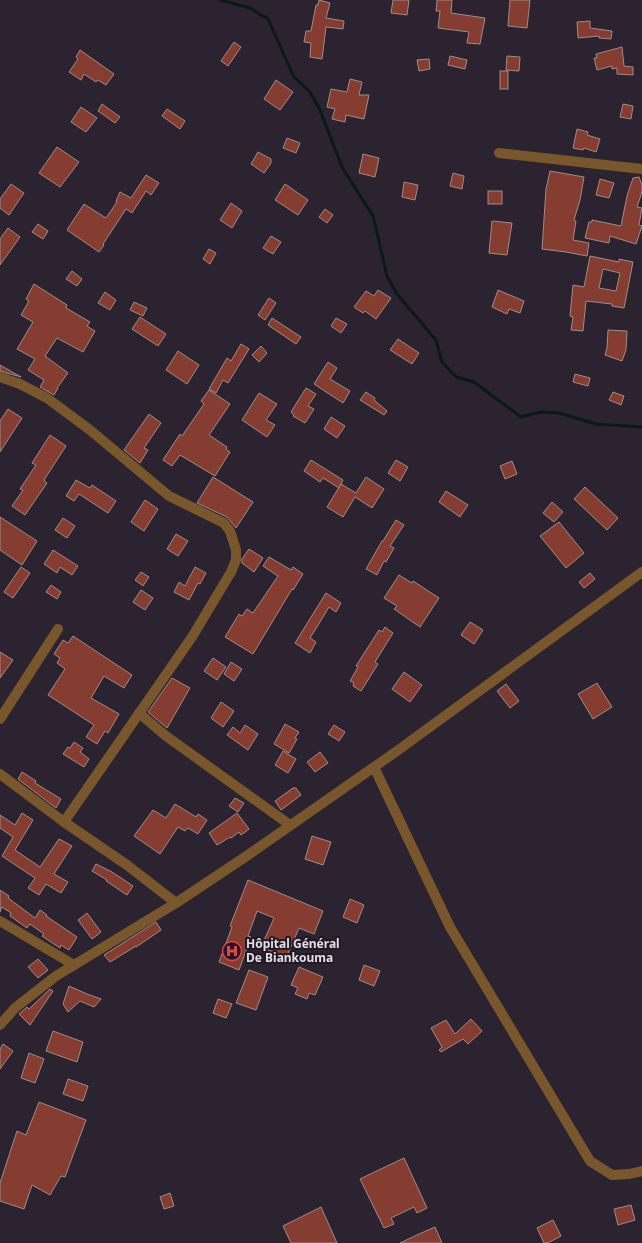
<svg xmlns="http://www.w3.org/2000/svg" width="642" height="1243" font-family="'Noto Sans',sans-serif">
  <rect width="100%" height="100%" fill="#2b232f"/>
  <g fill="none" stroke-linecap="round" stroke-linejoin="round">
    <!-- stream -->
    <path stroke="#0a1919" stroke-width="3" d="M220,0L250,8L268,19L294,77L310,92L320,110L342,167L373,216L387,276L397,294L436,340L442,362L456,377L474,382L521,417L540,412L559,413L596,424L642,427"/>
  </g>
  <!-- building -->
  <g fill="#853c31" stroke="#a08c88" fill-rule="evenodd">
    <path d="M319,0L330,3L326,18L344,21L343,29L326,27L322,59L310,57L311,43L304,42L306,31H311L316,5H318Z"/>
    <path d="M393,0H409L407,15L391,13Z"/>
    <path d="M437,0H452L451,13L485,18L480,44L467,43L469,32L438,28L440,11H436Z"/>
    <path d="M510,0H530L527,28L508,26Z"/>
    <path d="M590,21V28L612,31L611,39L599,38V36L578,38L577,22Z"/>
    <path d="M234,42L241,47L228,66L221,61Z"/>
    <path d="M622,47L624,66L633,67V75L617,74V68L612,69V66L597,70L594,58H597L596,54Z"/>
    <path d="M80,50L114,74L106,85L98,80L96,82L84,74L81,80L69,72L78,59L76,57Z"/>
    <path d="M450,56L467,60L465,69L448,65Z"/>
    <path d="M507,56L520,57L519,71L506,70Z"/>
    <path d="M429,59L430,69L419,71L417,60Z"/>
    <rect x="500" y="71" width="8" height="18"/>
    <path d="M350,79L362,82L359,95H369L364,119L346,115L345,122L332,119L335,109L327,107L331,89L347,92Z"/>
    <path d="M276,80L293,92L280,110L264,99Z"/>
    <path d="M102,104L120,117L115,123L98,111Z"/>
    <path d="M623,104L633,106L631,119L620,117Z"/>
    <path d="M81,107L97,118L86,132L71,122Z"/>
    <path d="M167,109L185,121L180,129L162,116Z"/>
    <path d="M577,129L588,132L587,135L600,139L596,152L584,148L583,150L573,148Z"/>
    <path d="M287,138L300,143L296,153L283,148Z"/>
    <path d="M57,147L79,162L60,187L39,173Z"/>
    <path d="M258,152L271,159V163L264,173L251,164Z"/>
    <path d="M363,154L379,158L375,177L359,173Z"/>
    <path d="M550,171L584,177L580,200L574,220L576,221L573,240L589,243L587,256L566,252L542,249L546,189Z"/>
    <path d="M453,173L464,176L462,189L450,186Z"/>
    <path d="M146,175L159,183L151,195L146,191L132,213L126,209L103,244L104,245L99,252L67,230L84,204L106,218L117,202L116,201L120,192L131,198Z"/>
    <path d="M639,177L642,185V192L637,207L642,208L639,225L642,226L636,244L610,236L609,243L585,238L589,222H592V220L621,226L627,196L633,178Z"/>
    <path d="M600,179L614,183L609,198L596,195Z"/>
    <path d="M404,182L418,185L415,200L402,197Z"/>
    <path d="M11,184L24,193L9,215L0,208V199Z"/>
    <path d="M285,184L308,200L298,215L275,200Z"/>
    <rect x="488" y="191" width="14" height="13"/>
    <path d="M231,203L242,211L232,228L220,220Z"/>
    <path d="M325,209L333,215L327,223L319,217Z"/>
    <path d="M492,221L512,223L507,255L489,253Z"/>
    <path d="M38,224L48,231L43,239L32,232Z"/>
    <path d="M8,228L20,237L0,265V239Z"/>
    <path d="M271,236L281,242L273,254L263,248Z"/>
    <path d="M209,249L216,253L210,264L203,259Z"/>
    <path d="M590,256L619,262V259L633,262L624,308L612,306V304L586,301L583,331L571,330L573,317L570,316L573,285L584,287ZM603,269L620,273L616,291L599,288Z"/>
    <path d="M72,271L82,279L77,286L66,279Z"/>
    <path d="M34,284L67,305L66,308L90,322L87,326L95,331L83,352L57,338L45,356L68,373L57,388H58L54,395L40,387L44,380L28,370L35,359L17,349L33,322L21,315L29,301L26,299Z"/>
    <path d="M378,290L391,298L376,319L365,311L363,313L354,307L366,291L374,296Z"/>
    <path d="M498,290L524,301L520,313L509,309L507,314L492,307Z"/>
    <path d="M105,292L116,300L110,310L98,303Z"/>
    <path d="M269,298L276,303L265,320L258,315Z"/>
    <path d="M134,302L147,308L143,316L130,310Z"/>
    <path d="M140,317L166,334L158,346L132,329Z"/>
    <path d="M272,318L301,337L296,344L268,325Z"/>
    <path d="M336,318L347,324L341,333L331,326Z"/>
    <path d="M608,330L627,331L626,350L622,361L605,355L607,348Z"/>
    <path d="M398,339L419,353L412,364L390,350Z"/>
    <path d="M241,344L249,349L228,383L223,380L216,393L209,389L227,358L231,361Z"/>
    <path d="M261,346L267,353L259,362L252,355Z"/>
    <path d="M178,351L199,365L187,384L166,370Z"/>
    <path d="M328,362L337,368L330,379L350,391L343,403L314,384Z"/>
    <path d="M0,365L21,377L0,371Z"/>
    <path d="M575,374L590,378L588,386L573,382Z"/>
    <path d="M306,388L316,394L308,406L314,409L305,423L293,416L294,415L291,412Z"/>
    <path d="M209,390L230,404L209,435L227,447L226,449L230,452L215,476L180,455L172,466L163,460L180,434L182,436L204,404L201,401Z"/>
    <path d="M366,392L375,398L374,400L387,411L384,415L360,400Z"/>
    <path d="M613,392L624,396L621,405L609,400Z"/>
    <path d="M259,393L277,404L266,420L275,425L267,437L242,420Z"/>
    <path d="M8,409L22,418L0,452V421Z"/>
    <path d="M149,414L161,423L144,448L148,450L140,463L124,450Z"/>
    <path d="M331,417L345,426L337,438L324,429Z"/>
    <path d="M50,435L66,446L44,480L47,483L25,515L12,506L23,490L20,489L36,465L32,463Z"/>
    <path d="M311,460L343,480L339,488L323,478L320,482L304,471Z"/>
    <path d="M396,460L408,467L400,481L388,473Z"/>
    <path d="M512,461L517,474L505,479L500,466Z"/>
    <path d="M213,477L253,502L236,528L227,517L197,503Z"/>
    <path d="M366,477L384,489L372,508L355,497L343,517L327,507L341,484L356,493Z"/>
    <path d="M76,480L90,488L92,485L116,501L108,513L79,494L74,501L66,496Z"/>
    <path d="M585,487L618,518L607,530L574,499Z"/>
    <path d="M446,491L468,505L460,517L439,502Z"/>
    <path d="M145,500L158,509L144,531L131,522Z"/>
    <path d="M552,502L563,512L554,522L543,513Z"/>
    <path d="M0,517L37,541L22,565L0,550Z"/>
    <path d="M63,518L75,526L67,538L55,530Z"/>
    <path d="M396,520L404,525L390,546L394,548L386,562L384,561L377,575L366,569L382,541H383Z"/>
    <path d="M559,522L584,553L566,568L540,536Z"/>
    <path d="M176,534L188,541L178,556L167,549Z"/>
    <path d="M249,549L263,558L254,572L242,563V559Z"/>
    <path d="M53,550L78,566L72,575L60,567L57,573L44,564Z"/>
    <path d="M269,557L291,570L293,567L303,574L293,590L292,589L253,654L225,637L239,614L242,616L247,609L253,613L278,576L263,566Z"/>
    <path d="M21,567L30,573L13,598L4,592Z"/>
    <path d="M195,567L206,573L200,584L198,583L189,600L174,592L179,582L185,586Z"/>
    <path d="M141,572L149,577L143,586L135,580Z"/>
    <path d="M590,573L595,579L584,588L579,582Z"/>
    <path d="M399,575L412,583L413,581L439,598L420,627L394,609L397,606L384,598Z"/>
    <path d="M51,585L61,592L57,599L46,592Z"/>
    <path d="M141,590L153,598L145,610L133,602Z"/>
    <path d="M326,593L341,603L336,612L329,607L320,622L310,638L316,642L310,653L295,643Z"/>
    <path d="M470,622L483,630L474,644L461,635Z"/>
    <path d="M385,627L393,633L375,662L378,664L361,691L353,686L354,683L350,681L358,667L356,666L379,630L382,632Z"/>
    <path d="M73,636L132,675L124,688L104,676L91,698L119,714L108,733L105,731L97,744L86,737L94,725L48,695L65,669L57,663L60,658L54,654L63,640L68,643Z"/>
    <path d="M0,652L13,660L0,678Z"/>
    <path d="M213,658L226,667L217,680L204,671Z"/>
    <path d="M231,662L242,669L234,681L224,674Z"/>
    <path d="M404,672L422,685L410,702L392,689Z"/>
    <path d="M172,678L190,688L167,728L148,712Z"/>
    <path d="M597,683L612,707L593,719L578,694Z"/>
    <path d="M506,684L519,701L510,708L497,691Z"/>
    <path d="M221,702L234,711L223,727L211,718Z"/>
    <path d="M285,724L299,732L295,738L297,739L289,753L274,744Z"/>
    <path d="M245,725L258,734L248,750L227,735L233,727L240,733Z"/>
    <path d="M334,725L345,732L339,741L328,734Z"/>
    <path d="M74,742L83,748L80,752L89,759L84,767L63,754L68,747L70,748Z"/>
    <path d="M283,751L296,759L288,773L275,765Z"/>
    <path d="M320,752L328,763L315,772L307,762Z"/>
    <path d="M22,772L36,781L35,783L61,799L56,808L18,779Z"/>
    <path d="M293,788H296L301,795L281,810L275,801Z"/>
    <path d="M235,798L244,803L238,812L229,806Z"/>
    <path d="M175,804L196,817L198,814L207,820L198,834L188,828L185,831L178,827L160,854L134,836L153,810L166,818Z"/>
    <path d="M22,813L33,820L15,850L40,867L59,839L72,846L54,874L68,882L61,893L46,884L39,895L28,888L35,878L2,856L13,837L0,828V815L15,825Z"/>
    <path d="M237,813L249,829L241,835L239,832L231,838L230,837L217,845L209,833Z"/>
    <path d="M312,836L331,842L323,865L305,859Z"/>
    <path d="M96,864L112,872L133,886L127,895L106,881L107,880L92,871Z"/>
    <path d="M248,880L323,911L314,934L299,928L286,958L261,947L274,918L257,911L248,936L251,937L239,970L219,962L232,927L230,926Z"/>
    <path d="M0,890L9,896L8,898L35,918L40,910L47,915L46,916L77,937L69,950L61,945L60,948L42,936L44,934L30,924L27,928L10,916L11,913L2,907L0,912Z"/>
    <path d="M350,899L364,905L357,923L343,917Z"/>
    <path d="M87,913L101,932L92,939L78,920Z"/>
    <path d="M156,922L161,930L136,947V946L110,962L104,955Z"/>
    <path d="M38,959L48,970L38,978L28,967Z"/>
    <path d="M364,965L380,971L374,986L359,980Z"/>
    <path d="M299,967L323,977L315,995L309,993L307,999L295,994L298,988L291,985Z"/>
    <path d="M249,970L268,977L256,1010L236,1003Z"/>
    <path d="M69,986L87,994L101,999L94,1007L80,1001L68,1012L63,1004Z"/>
    <path d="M50,989L53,991L30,1025L19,1014L27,1007L29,1009Z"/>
    <path d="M218,999L232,1004L226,1018L213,1013Z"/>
    <path d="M471,1019L482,1031L468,1044L463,1039L441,1052L439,1050L442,1047L431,1028L446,1020L455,1034Z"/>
    <path d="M53,1031L83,1042L77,1062L46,1051Z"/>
    <path d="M3,1044L13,1051L0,1069V1049Z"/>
    <path d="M29,1053L44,1059L35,1083L21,1078Z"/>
    <path d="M68,1079L88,1086L83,1101L63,1094Z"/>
    <path d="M39,1102L86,1120L65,1177L61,1176L50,1195L32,1185L24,1209L0,1201V1183L17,1131L26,1135Z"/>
    <path d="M404,1158L427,1208L417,1213L414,1207L391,1218L394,1224L384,1228L360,1179Z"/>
    <path d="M170,1193L174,1206L164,1209L160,1197Z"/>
    <path d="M631,1205L635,1220L618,1225L614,1209Z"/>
    <path d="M321,1207L337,1243H291L283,1226Z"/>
    <path d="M553,1220L561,1236L548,1243H544L537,1228Z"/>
    <path d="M435,1227L442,1243H400L419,1234Z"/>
  </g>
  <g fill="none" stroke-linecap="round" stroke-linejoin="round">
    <!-- minor -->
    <g stroke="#79572d" stroke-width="10">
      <path d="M499,153L642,169"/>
      <path d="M0,377L20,384L47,398L90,430L169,496L224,523L230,531L236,550V560L231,572L192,637L64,822"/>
      <path d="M139,713L166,736L290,825"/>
      <path d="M0,719L58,629"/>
      <path d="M374,767L450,927L590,1161L612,1175L629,1174L642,1171"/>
      <path d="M0,774L64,822L127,865L176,903"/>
      <path d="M0,921L74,965"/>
    </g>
    <!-- tertiary -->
    <path stroke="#79572d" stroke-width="10" d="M0,1025L15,1008L56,976L176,903L248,855L397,751L642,572"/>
  </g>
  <!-- icons -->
  <defs>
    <symbol id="hospital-ring" viewBox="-11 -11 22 22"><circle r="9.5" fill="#211a26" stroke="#e0444e" stroke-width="1.5"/><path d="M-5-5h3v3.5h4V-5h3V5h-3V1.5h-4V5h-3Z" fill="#e0444e"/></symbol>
  </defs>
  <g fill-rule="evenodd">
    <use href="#hospital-ring" x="221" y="940" width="22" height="22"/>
  </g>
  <g text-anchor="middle" stroke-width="4" stroke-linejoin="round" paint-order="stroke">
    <!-- poi labels -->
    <g font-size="12" font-weight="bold" fill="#e2dde5" stroke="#211a26" text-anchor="start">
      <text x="246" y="948">Hôpital Général<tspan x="246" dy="14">De Biankouma</tspan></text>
    </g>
  </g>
</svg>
